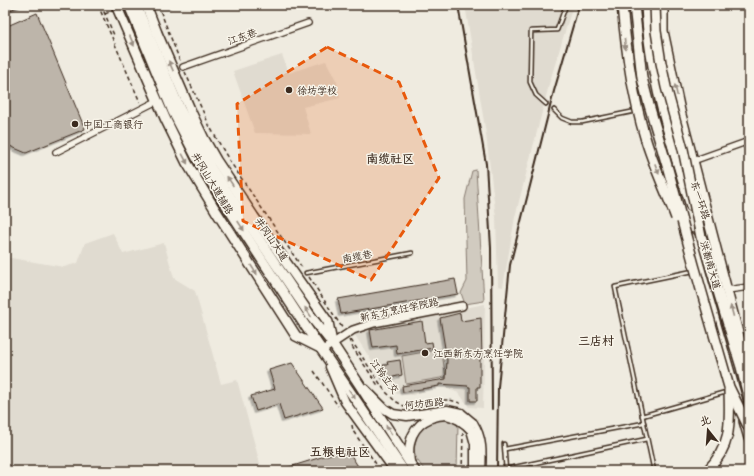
<svg xmlns="http://www.w3.org/2000/svg" width="754" height="476" font-family="Mali,'LXGW WenKai TC',sans-serif">
  <defs>
    <filter id="shadow"><feDropShadow dx="-2.5" dy="2.5" stdDeviation="0" flood-color="#0004"/></filter>
  </defs>
  <rect width="100%" height="100%" fill="#efebe0"/>
  <filter id="ink" filterUnits="userSpaceOnUse"><feTurbulence type="fractalNoise" baseFrequency=".025" numOctaves="2"/><feDisplacementMap in="SourceGraphic" scale="8" xChannelSelector="R" yChannelSelector="G"/><feConvolveMatrix kernelMatrix="1 2 1 2 8 2 1 2 1" color-interpolation-filters="sRGB"/></filter>
  <g filter="url(#ink)">
    <!-- built -->
    <g fill="#e0dbd0">
      <path d="M465,5H573L550,81L515,217L503,287L498,286L496,218L486,134Z"/>
      <path d="M282,55L289,73L326,61L337,82L340,98L303,107L311,134L255,133L233,71Z"/>
      <path d="M113,233L123,254L164,243L174,278L195,291L221,384L237,380L262,471H5V257L64,267L78,263L85,243Z"/>
      <path d="M485,304L483,408L469,407L459,393L445,388H433L413,395L397,394L380,374L353,332L370,327Z"/>
    </g>
    <!-- green -->
    <g fill="#d1cbc0" stroke="#867a6f">
      <path d="M476,170L484,301L465,304L461,293L467,281L465,199L472,171Z"/>
      <path d="M441,349L446,377L406,384L402,356Z"/>
      <path d="M438,420H444L458,424L457,471H425C422,466 417,461 415,455C409,439 423,424 438,420Z"/>
    </g>
    <!-- building -->
    <g fill="#bdb5aa" stroke="#3b2a1e" filter="url(#shadow)">
      <path d="M5,5H22L5,12Z"/>
      <path d="M37,13L85,129L26,153L5,144V27Z"/>
      <path d="M455,279L458,294L341,314L338,299Z"/>
      <path d="M460,313L461,321L481,318L482,358L480,359V387H477V401H470V387H468V386L439,384V386L403,392L402,386L446,379L447,360L440,318Z"/>
      <path d="M422,321L425,343L432,342L433,348L397,354L396,345L373,348L370,330Z"/>
      <path d="M400,360L402,375L389,378V376L384,377L383,365H388L387,362Z"/>
      <path d="M292,363L323,408L284,420L279,404L256,411L251,396L275,389L269,370Z"/>
      <path d="M347,449L361,471H281L280,470Z"/>
    </g>
    <g fill="none" stroke-linecap="round" stroke-linejoin="round">
      <defs>
        <g id="service">
          <path d="M546,104L536,95L530,82L531,31L557,30L566,5"/>
          <path d="M554,110L562,118L572,122H582L636,111L647,106"/>
          <path d="M306,273L412,253"/>
          <path d="M642,416L726,392"/>
          <path d="M504,444L506,471"/>
          <path d="M505,449L644,423"/>
          <path d="M506,469L647,439"/>
          <path d="M654,471L615,287L693,271"/>
        </g>
        <g id="minor">
          <path d="M183,67L308,23"/>
          <path d="M746,142L749,153"/>
          <path d="M56,152L157,101"/>
          <path d="M690,162L749,141"/>
          <path d="M727,290L749,287"/>
        </g>
        <path id="tertiary" d="M323,350L353,330L374,323L462,306"/>
        <g id="secondary">
          <path d="M330,367L345,402L395,471"/>
          <path d="M365,389L385,409L393,414L407,416L447,410L461,413"/>
          <path d="M473,423C483,438 482,454 481,471"/>
          <path d="M471,430L475,444V471"/>
          <path d="M410,462C407,443 412,426 431,418C436,416 442,415 447,415C451,416 455,418 459,420"/>
        </g>
        <g id="primary">
          <path d="M116,5L165,118L187,163L216,211L296,336L322,349"/>
          <path d="M146,5L157,33L192,114L204,139L216,160L254,217L328,322L332,343"/>
          <path d="M663,5V31L680,111L749,375"/>
          <path d="M691,238L738,401"/>
          <path d="M744,421L749,438"/>
        </g>
        <g id="trunk">
          <path d="M129,5L173,112L202,168L302,321L404,471"/>
          <path d="M136,5L180,109L211,168L312,318L332,343L359,384L415,471"/>
          <path d="M646,5C649,74 670,141 691,206"/>
          <path d="M699,229L741,367L749,400"/>
        </g>
      </defs>
      <!-- service casing -->
      <use href="#service" stroke="#3b2a1e" stroke-width="5.5"/>
      <!-- minor casing -->
      <use href="#minor" stroke="#3b2a1e" stroke-width="8"/>
      <!-- tertiary casing -->
      <use href="#tertiary" stroke="#3b2a1e" stroke-width="10"/>
      <!-- secondary casing -->
      <use href="#secondary" stroke="#3b2a1e" stroke-width="11"/>
      <!-- primary casing -->
      <use href="#primary" stroke="#3b2a1e" stroke-width="12"/>
      <!-- trunk casing -->
      <use href="#trunk" stroke="#3b2a1e" stroke-width="12"/>
      <!-- path -->
      <g stroke="#3b2a1e" stroke-width="1.5" stroke-dasharray="4 3" stroke-linecap="butt">
        <path d="M98,5L140,102"/>
        <path d="M101,5L114,35"/>
        <path d="M158,5L180,61"/>
        <path d="M168,5L170,8"/>
        <path d="M185,72L210,127L229,160L303,269"/>
        <path d="M309,277L343,329"/>
        <path d="M349,340L353,348L379,387"/>
        <path d="M351,340L385,391L395,401L404,406H416L437,400H450L460,403L462,406"/>
        <path d="M314,371L338,406"/>
        <path d="M352,425L353,431L381,471"/>
        <path d="M462,471L463,433"/>
      </g>
      <!-- service -->
      <use href="#service" stroke="#f7f3e8" stroke-width="2.5"/>
      <!-- minor -->
      <use href="#minor" stroke="#f7f3e8" stroke-width="5.5"/>
      <!-- tertiary -->
      <use href="#tertiary" stroke="#f7f3e8" stroke-width="7"/>
      <!-- secondary -->
      <use href="#secondary" stroke="#f7f3e8" stroke-width="8"/>
      <!-- primary -->
      <use href="#primary" stroke="#f7f3e8" stroke-width="9"/>
      <!-- trunk -->
      <use href="#trunk" stroke="#f7f3e8" stroke-width="9"/>
      <!-- rail -->
      <g stroke="#3b2a1e" stroke-width="2">
        <path d="M458,5L486,164L491,248L492,409"/>
        <path d="M497,471L498,387L510,265L554,91L579,5"/>
      </g>
      <defs>
        <g id="secondary-bridge">
          <path d="M461,413L473,423"/>
          <path d="M459,420L466,425L471,430"/>
        </g>
        <path id="primary-bridge" d="M655,5L656,31L661,63L666,87L683,149L701,237"/>
        <g id="trunk-bridge">
          <path d="M622,5C626,50 632,94 645,137C653,165 666,191 676,218"/>
          <path d="M634,5L642,78L649,105L668,169L694,265L729,387L749,428"/>
          <path d="M707,471C732,446 730,423 729,390"/>
        </g>
      </defs>
      <!-- secondary-bridge casing -->
      <use href="#secondary-bridge" stroke="#3b2a1e" stroke-width="11" stroke-linecap="butt"/>
      <!-- primary-bridge casing -->
      <use href="#primary-bridge" stroke="#3b2a1e" stroke-width="12" stroke-linecap="butt"/>
      <!-- trunk-bridge casing -->
      <use href="#trunk-bridge" stroke="#3b2a1e" stroke-width="12" stroke-linecap="butt"/>
      <!-- path-bridge -->
      <path stroke="#3b2a1e" stroke-width="1.5" stroke-dasharray="4 3" stroke-linecap="butt" d="M105,14L126,5"/>
      <!-- secondary-bridge -->
      <use href="#secondary-bridge" stroke="#f7f3e8" stroke-width="8"/>
      <!-- primary-bridge -->
      <use href="#primary-bridge" stroke="#f7f3e8" stroke-width="9"/>
      <!-- trunk-bridge -->
      <use href="#trunk-bridge" stroke="#f7f3e8" stroke-width="9"/>
    </g>
    <!-- one-way arrows -->
    <defs><path id="oneway-solid" d="M-6-.8H1V-3.2L6.5 0L1 3.2V.8H-6Z"/></defs>
    <g fill="#998e83">
      <use href="#oneway-solid" transform="translate(132 41) rotate(67)"/>
      <use href="#oneway-solid" transform="translate(625 44) rotate(84)"/>
      <use href="#oneway-solid" transform="translate(171 66) rotate(-114)"/>
      <use href="#oneway-solid" transform="translate(676 90) rotate(-102)"/>
      <use href="#oneway-solid" transform="translate(185 159) rotate(62)"/>
      <use href="#oneway-solid" transform="translate(657 169) rotate(69)"/>
      <use href="#oneway-solid" transform="translate(230 181) rotate(-124)"/>
      <use href="#oneway-solid" transform="translate(241 226) rotate(57)"/>
      <use href="#oneway-solid" transform="translate(254 270) rotate(57)"/>
      <use href="#oneway-solid" transform="translate(732 311) rotate(-105)"/>
      <use href="#oneway-solid" transform="translate(308 312) rotate(-124)"/>
      <use href="#oneway-solid" transform="translate(352 394) rotate(56)"/>
      <use href="#oneway-solid" transform="translate(389 430) rotate(-122)"/>
    </g>
  </g>
  <!-- marked area -->
  <path fill="#e8590c" fill-opacity="0.2" stroke="#e8590c" stroke-width="3" stroke-dasharray="8 5" stroke-linejoin="round" d="M327,47L399,82L439,178L371,280L243,221L237,104Z"/>
  <!-- markers -->
  <g fill="#3b2a1e" stroke="#f7f3e8" stroke-width="1.5">
    <circle cx="289" cy="90" r="4"/>
    <circle cx="75" cy="124" r="4"/>
    <circle cx="425" cy="353" r="4"/>
  </g>
  <g text-anchor="middle" stroke-width="3" stroke-linejoin="round" paint-order="stroke">
    <!-- street labels -->
    <g font-size="10" fill="#3b2a1e" stroke="#f7f3e8">
      <text transform="translate(242 36) rotate(-19)" y="4">江东巷</text>
      <text transform="translate(213 183) rotate(59)" y="4">井冈山大道辅路</text>
      <text transform="translate(701 200) rotate(72)" y="4">东一环路</text>
      <text transform="translate(272 239) rotate(56)" y="4">井冈山大道</text>
      <text transform="translate(357 256) rotate(-11)" y="4">南缆巷</text>
      <text transform="translate(711 265) rotate(74)" y="4">洪都南大道</text>
      <text transform="translate(399 309) rotate(-12)" y="4">新东方烹饪学院路</text>
      <text transform="translate(385 376) rotate(53)" y="4">江铃立交</text>
      <text transform="translate(424 403) rotate(-5)" y="4">何坊西路</text>
    </g>
    <!-- poi labels -->
    <g font-size="10" fill="#3b2a1e" stroke="#f7f3e8" text-anchor="start">
      <text x="297" y="94">徐坊学校</text>
      <text x="83" y="128">中国工商银行</text>
      <text x="433" y="357">江西新东方烹饪学院</text>
    </g>
    <!-- quarter labels -->
    <g font-size="12" font-weight="bold" fill="#3b2a1e" stroke="#f7f3e8">
      <text x="390" y="163">南缆社区</text>
      <text x="596" y="345">三店村</text>
      <text x="340" y="456">五粮电社区</text>
    </g>
  </g>
  <!-- margin -->
  <rect width="754" height="476" fill="none" stroke="#f7f3e8" stroke-width="20"/>
  <rect x="10" y="10" width="734" height="456" fill="none" stroke="#3b2a1e" stroke-width="1.5" filter="url(#ink)"/>
  <!-- north arrow -->
  <g transform="translate(708 430) rotate(343)" stroke="#f7f3e8" stroke-width="3" paint-order="stroke">
  <path d="M0-3L7 15L0 10L-7 15Z" fill="#3b2a1e"/>
  <text y="-6" font-size="11" font-weight="bold" text-anchor="middle" fill="#3b2a1e">北</text>
  </g>
</svg>
